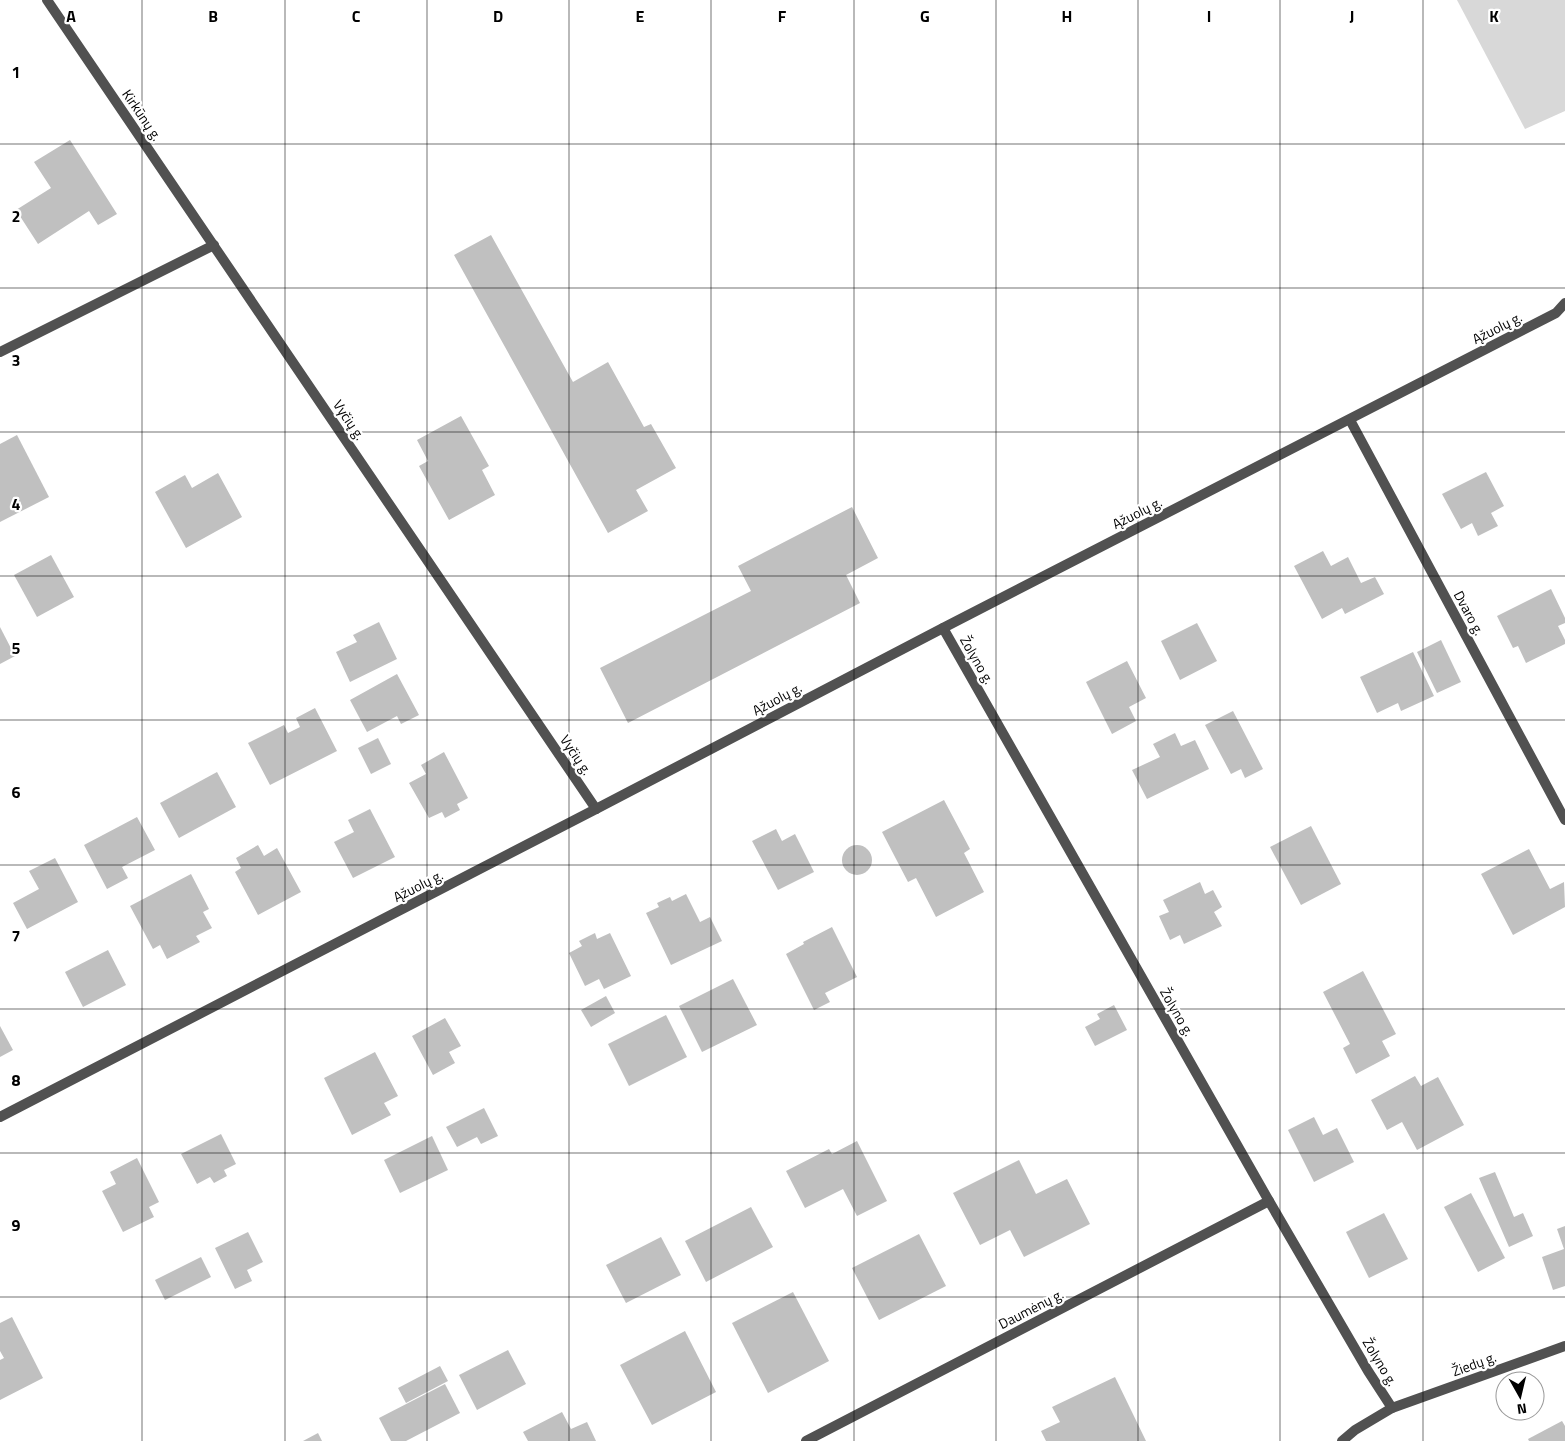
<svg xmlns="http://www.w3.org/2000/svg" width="1565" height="1441" font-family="'Titillium Web',sans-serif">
  <rect width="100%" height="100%" fill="#fff"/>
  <!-- green -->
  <path fill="#d8d8d8" d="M1457,0H1565V111L1525,129Z"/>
  <!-- building -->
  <g fill="#c0c0c0">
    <path d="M70,140L117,214L98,225L89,211L38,244L16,210L51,188L34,162Z"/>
    <path d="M491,235L573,382L608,362L644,427L651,424L676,468L636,490L648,511L608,533L454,255Z"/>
    <path d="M461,416L489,466L482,470L495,495L449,520L419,466L428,461L417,440Z"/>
    <path d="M17,435L49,497L0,522V444Z"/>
    <path d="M1486,472L1504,506L1491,513L1498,526L1478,536L1472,523L1461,529L1442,494Z"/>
    <path d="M218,473L242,517L186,548L155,492L185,475L192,488Z"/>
    <path d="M852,507L878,558L846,575L860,603L628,723L600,668L751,591L738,566Z"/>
    <path d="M1323,551L1331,566L1348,557L1361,583L1375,577L1384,594L1345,614L1342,608L1322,619L1294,566Z"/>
    <path d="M51,555L74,597L37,617L14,575Z"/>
    <path d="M1551,589L1565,618V623L1558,626L1565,640V644L1526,663L1518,646L1513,648L1497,616Z"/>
    <path d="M379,622L397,659L350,682L336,652L357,642L353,635Z"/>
    <path d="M1197,623L1217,661L1180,680L1161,641Z"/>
    <path d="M0,627L15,656L0,664Z"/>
    <path d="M1441,640L1461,682L1437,693L1417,652Z"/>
    <path d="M1413,652L1434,696L1401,711L1398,703L1377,713L1360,677Z"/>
    <path d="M1127,661L1146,698L1129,707L1136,721L1112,734L1086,682Z"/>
    <path d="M397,674L419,715L401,724L397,716L367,732L350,700Z"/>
    <path d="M315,708L337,751L270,785L248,743L284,725L288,733L300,727L296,718Z"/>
    <path d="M1233,711L1263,769L1245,778L1241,769L1231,774L1205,725Z"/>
    <path d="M1175,733L1181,746L1195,740L1209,769L1147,799L1132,770L1160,757L1153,744Z"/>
    <path d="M378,738L391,764L371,774L358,748Z"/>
    <path d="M444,752L468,798L457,804L460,810L445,818L442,812L429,818L409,783L426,774L421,765Z"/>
    <path d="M217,772L236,807L179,838L160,803Z"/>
    <path d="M944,800L970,849L964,853L984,892L936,917L916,878L908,882L882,832Z"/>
    <path d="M370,809L395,857L353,878L334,842L354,832L348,820Z"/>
    <path d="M137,817L155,850L122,867L128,878L107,889L84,845Z"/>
    <path d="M1311,826L1341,884L1301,905L1270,847Z"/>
    <path d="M776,829L782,841L795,834L814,872L778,890L752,841Z"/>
    <circle cx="857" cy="860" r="15"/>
    <path d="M258,845L264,856L277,848L301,892L258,915L235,872L241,868L236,858Z"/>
    <path d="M1529,849L1550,889L1564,882L1565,907L1513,935L1481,874Z"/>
    <path d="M55,858L78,902L27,929L13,903L39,889L29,871Z"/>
    <path d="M191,874L209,909L203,912L212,928L196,936L200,942L167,959L160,945L153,949L130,906Z"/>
    <path d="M1200,882L1205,894L1213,890L1222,907L1214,912L1222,926L1184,944L1180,935L1170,940L1159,916L1169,912L1163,900Z"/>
    <path d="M686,894L700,922L710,917L722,941L671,965L646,913L659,907L657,903L670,897L672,901Z"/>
    <path d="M832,927L857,977L825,993L830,1002L814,1010L786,954L804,944L803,942Z"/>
    <path d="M595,933L597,939L610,933L631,976L604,989L599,979L585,986L569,953L582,946L579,941Z"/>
    <path d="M108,950L126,985L83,1007L65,972Z"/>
    <path d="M1363,971L1396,1034L1382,1041L1390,1056L1356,1074L1343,1048L1350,1044L1323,992Z"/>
    <path d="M733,979L757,1025L702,1052L679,1006Z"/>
    <path d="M606,996L615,1013L591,1027L581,1010Z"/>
    <path d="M1114,1005L1127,1030L1095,1046L1085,1027L1100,1019L1097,1014Z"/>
    <path d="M666,1015L687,1057L629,1086L608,1044Z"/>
    <path d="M445,1018L461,1046L449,1052L455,1063L433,1075L412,1036Z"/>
    <path d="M0,1026L13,1050L0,1057Z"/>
    <path d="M375,1052L398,1096L384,1103L391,1115L352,1135L324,1078Z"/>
    <path d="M1415,1076L1421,1086L1438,1077L1464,1125L1417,1150L1402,1122L1387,1130L1371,1100Z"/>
    <path d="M484,1108L498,1136L481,1144L477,1137L457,1147L446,1127Z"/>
    <path d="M1314,1117L1323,1135L1337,1128L1354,1162L1314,1182L1288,1130Z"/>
    <path d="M221,1134L236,1164L224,1170L227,1176L214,1183L210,1177L197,1184L181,1154Z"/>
    <path d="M432,1136L448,1170L400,1193L384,1160Z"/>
    <path d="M857,1141L887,1201L857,1216L843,1189L805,1208L786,1171L829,1149L832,1154Z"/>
    <path d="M137,1158L159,1202L149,1207L154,1217L123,1232L102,1191L116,1184L110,1172Z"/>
    <path d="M1019,1160L1036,1194L1067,1179L1090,1224L1024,1257L1010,1230L980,1245L953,1193Z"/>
    <path d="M1495,1172L1514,1217L1523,1213L1533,1236L1509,1247L1479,1178Z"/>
    <path d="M1471,1193L1505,1258L1478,1272L1444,1207Z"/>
    <path d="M751,1207L773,1247L706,1282L685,1241Z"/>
    <path d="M1384,1213L1408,1259L1369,1278L1346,1232Z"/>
    <path d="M1565,1226V1286L1553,1290L1542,1257L1564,1249L1557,1229Z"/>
    <path d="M248,1232L263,1262L247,1270L252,1281L235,1289L215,1248Z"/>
    <path d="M919,1234L946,1286L879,1320L852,1268Z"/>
    <path d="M661,1237L681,1275L626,1303L606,1265Z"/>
    <path d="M201,1257L211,1277L165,1300L155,1280Z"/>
    <path d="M793,1292L829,1361L768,1393L732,1323Z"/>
    <path d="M12,1317L43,1378L0,1400V1360L4,1358L0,1351V1323Z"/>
    <path d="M685,1331L716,1392L652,1425L620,1365Z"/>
    <path d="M508,1350L526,1384L477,1410L459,1375Z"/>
    <path d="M440,1366L448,1381L406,1403L398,1388Z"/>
    <path d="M1115,1377L1146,1441H1046L1041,1431L1060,1422L1052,1407Z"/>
    <path d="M445,1384L460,1413L406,1441H391L379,1418Z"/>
    <path d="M562,1412L571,1429L587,1422L596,1441H528L523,1432Z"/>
    <path d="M1562,1421L1565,1426V1441H1529L1528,1439Z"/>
    <path d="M318,1433L322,1441H303Z"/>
  </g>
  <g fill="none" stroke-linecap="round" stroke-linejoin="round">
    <!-- street -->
    <g stroke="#515151" stroke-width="10">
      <path d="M47,0L596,809"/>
      <path d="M0,352L214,245"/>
      <path d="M1350,420L1565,820"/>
      <path d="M943,628L1269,1201L1368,1371L1392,1408"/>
      <path d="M0,1117L596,809L943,628L1556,313L1565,303"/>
      <path d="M806,1441L1269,1201"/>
      <path d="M1342,1441L1355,1430L1392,1408L1565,1346"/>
    </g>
  </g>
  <!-- grid -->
  <path fill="none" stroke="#000" stroke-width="1" stroke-opacity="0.55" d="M142,0V1441M285,0V1441M427,0V1441M569,0V1441M711,0V1441M854,0V1441M996,0V1441M1138,0V1441M1280,0V1441M1423,0V1441M0,144H1565M0,288H1565M0,432H1565M0,576H1565M0,720H1565M0,865H1565M0,1009H1565M0,1153H1565M0,1297H1565"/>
  <g text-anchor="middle" stroke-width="4.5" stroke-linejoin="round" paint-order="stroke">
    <!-- street labels -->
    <g font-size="14" fill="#000" stroke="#fff">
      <text transform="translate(142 115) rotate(56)" y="5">Kirkūnų g.</text>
      <text transform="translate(1497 328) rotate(-27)" y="5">Ąžuolų g.</text>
      <text transform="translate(349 420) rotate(56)" y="5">Vyčių g.</text>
      <text transform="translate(1137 513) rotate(-27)" y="5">Ąžuolų g.</text>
      <text transform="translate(1469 613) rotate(62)" y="5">Dvaro g.</text>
      <text transform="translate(977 660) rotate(60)" y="5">Žolyno g.</text>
      <text transform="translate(777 699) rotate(-28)" y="5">Ąžuolų g.</text>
      <text transform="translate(576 755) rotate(56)" y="5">Vyčių g.</text>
      <text transform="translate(418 886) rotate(-27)" y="5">Ąžuolų g.</text>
      <text transform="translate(1177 1012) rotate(60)" y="5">Žolyno g.</text>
      <text transform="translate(1031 1309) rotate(-27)" y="5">Daumėnų g.</text>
      <text transform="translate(1380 1362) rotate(59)" y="5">Žolyno g.</text>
      <text transform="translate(1474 1364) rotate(-20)" y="5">Žiedų g.</text>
    </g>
  </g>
  <g font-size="16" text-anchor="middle" font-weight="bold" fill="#000" stroke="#fff" stroke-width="4.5" stroke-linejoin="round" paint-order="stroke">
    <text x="71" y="22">A</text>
    <text x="213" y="22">B</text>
    <text x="356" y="22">C</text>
    <text x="498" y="22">D</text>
    <text x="640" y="22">E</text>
    <text x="782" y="22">F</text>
    <text x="925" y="22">G</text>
    <text x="1067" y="22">H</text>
    <text x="1209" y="22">I</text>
    <text x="1352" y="22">J</text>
    <text x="1494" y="22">K</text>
    <text x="16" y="78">1</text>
    <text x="16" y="222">2</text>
    <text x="16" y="366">3</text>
    <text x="16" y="510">4</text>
    <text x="16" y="654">5</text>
    <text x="16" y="798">6</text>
    <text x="16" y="942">7</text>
    <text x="16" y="1086">8</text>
    <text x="16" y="1231">9</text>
  </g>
  <!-- north arrow -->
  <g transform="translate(1520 1396) rotate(172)"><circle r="24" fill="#ffffff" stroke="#999999"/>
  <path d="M0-4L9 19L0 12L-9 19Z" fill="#000000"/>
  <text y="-8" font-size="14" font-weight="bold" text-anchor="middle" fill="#000000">N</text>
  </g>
</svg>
